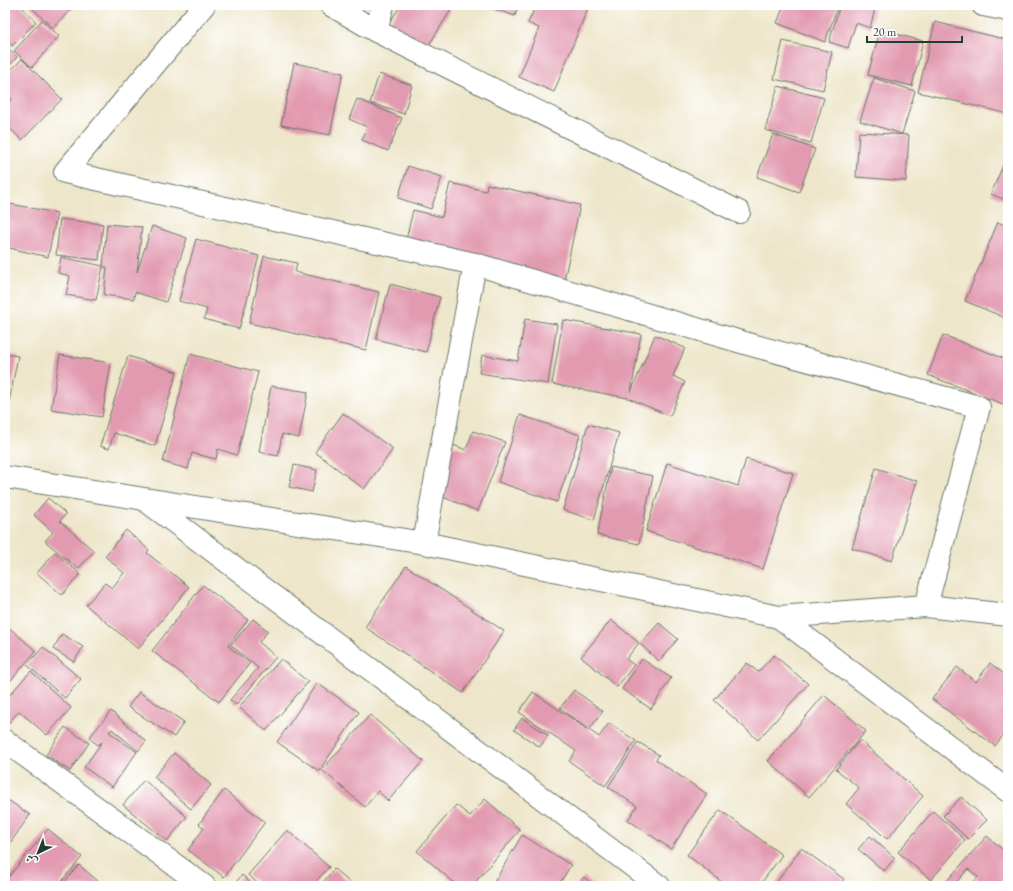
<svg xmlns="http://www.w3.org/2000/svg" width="1013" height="891" font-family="'EB Garamond',Amiri,serif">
  <rect width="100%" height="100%" fill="#fff"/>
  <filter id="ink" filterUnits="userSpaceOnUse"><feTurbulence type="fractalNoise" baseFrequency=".025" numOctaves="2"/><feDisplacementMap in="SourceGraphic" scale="8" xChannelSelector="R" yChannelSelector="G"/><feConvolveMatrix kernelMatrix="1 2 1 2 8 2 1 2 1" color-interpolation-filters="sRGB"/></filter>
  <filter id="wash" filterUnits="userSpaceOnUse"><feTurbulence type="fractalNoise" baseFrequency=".012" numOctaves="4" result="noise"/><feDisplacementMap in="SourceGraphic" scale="16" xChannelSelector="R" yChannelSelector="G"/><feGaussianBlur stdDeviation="0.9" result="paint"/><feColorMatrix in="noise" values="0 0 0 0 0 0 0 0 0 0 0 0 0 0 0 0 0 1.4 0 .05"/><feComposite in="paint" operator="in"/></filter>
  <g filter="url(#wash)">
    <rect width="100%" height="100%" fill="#eee6ca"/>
    <g id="blocks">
      <!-- building -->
      <g fill="#e29ab0">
        <path d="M5,5H20L36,22L12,46L5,38Z"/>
        <path d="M29,5H75L53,28Z"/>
        <path d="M401,5H443L451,10L423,54L385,30Z"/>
        <path d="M482,5H518L515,16Z"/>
        <path d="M536,5H589L554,92L519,77L539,28L528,23Z"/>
        <path d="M784,5L838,6L825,42L777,23Z"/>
        <path d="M840,5H862L875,9L870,28L856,23L848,48L829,42Z"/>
        <path d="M42,20L59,36L32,67L14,51Z"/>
        <path d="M935,22L1008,40V114L918,92Z"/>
        <path d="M880,30L923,41L912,86L868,75Z"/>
        <path d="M783,41L832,52L823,90L774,79Z"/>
        <path d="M5,47L17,57L5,70Z"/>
        <path d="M22,59L62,99L22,140L5,124V106L12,99L5,91V76Z"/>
        <path d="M294,63L343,73L330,135L281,125Z"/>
        <path d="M379,74L412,85L404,114L370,103Z"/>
        <path d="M874,78L915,91L902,134L860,121Z"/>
        <path d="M778,86L824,98L811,143L765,130Z"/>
        <path d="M357,99L402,118L388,151L362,140L367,127L349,119Z"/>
        <path d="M859,132L909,135L906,181L856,177Z"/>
        <path d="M773,134L815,149L799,192L757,177Z"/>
        <path d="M1008,153V201L991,194Z"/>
        <path d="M408,166L442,177L431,209L398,198Z"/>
        <path d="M450,183L486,191L487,184L580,205L564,281L406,240L413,210L442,217Z"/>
        <path d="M5,203L57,213L48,257L5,247Z"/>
        <path d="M60,219L103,224L99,260L56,255Z"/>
        <path d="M998,222L1008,227V319L965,301Z"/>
        <path d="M107,224L142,227L137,272L152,226L187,238L166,302L135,292L134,299L104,295L107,267H103L96,300L66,295L70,276L58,273L61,257L103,266Z"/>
        <path d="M196,239L259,256L239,329L204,319L207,309L179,301Z"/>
        <path d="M264,256L297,263L295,272L379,292L366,350L249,323Z"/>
        <path d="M390,284L440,297L426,352L376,339Z"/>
        <path d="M525,319L557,324L548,384L479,373L482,355L518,361Z"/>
        <path d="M563,320L641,334L631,392L655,335L685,348L673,376L685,382L670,416L628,398L552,384Z"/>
        <path d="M943,335L1008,360V406L928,375Z"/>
        <path d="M5,354L18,356L9,402L5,401Z"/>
        <path d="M190,354L258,372L237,455L218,449L216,459L192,453L188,469L163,462Z"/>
        <path d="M60,355L111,363L102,417L51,409Z"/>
        <path d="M128,356L177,372L155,446L114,433L109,449L100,446Z"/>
        <path d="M271,386L308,392L299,438L282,434L278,456L259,452Z"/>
        <path d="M343,413L393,449L364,489L315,452Z"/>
        <path d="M520,415L580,435L557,502L498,482Z"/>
        <path d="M588,424L619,433L594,520L563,510Z"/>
        <path d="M473,431L505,442L478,511L425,490L447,461L453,445L466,450Z"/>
        <path d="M746,459L793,473L763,569L646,531L667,463L738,486Z"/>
        <path d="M294,465L317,470L312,492L289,487Z"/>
        <path d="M611,467L653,476L639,544L597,535Z"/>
        <path d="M876,468L917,481L892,561L852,548Z"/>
        <path d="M48,498L66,514L60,521L94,551L78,569L45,541L53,532L34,515Z"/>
        <path d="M126,530L149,550L147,553L189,587L138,649L86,605L105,583L112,588L124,573L105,556Z"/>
        <path d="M55,552L80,574L62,595L37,573Z"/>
        <path d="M406,566L504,631L463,693L365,627Z"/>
        <path d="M203,585L248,620L228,646L250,663L219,702L152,651Z"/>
        <path d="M253,619L268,631L259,642L276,657L236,705L230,700L258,668L231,645Z"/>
        <path d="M611,620L639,643L626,659L634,665L617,687L581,657Z"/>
        <path d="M659,623L678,639L659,661L640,644Z"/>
        <path d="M5,624L36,651L5,687Z"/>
        <path d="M62,634L83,647L74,662L53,649Z"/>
        <path d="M43,647L81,679L65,698L27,665Z"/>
        <path d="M774,655L808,684L758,740L714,700L747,663L758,672Z"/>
        <path d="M281,659L308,682L266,731L239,707Z"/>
        <path d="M642,659L671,678L651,709L622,689Z"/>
        <path d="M990,663L1008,677V729L995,746L932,699L957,667L976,682Z"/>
        <path d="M31,671L71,708L47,735L19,711L5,727V700Z"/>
        <path d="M317,683L359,712L319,771L277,742Z"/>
        <path d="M574,690L603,711L589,730L599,737L609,723L636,741L605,786L569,761L576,751L519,712L533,692L587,729L560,708Z"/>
        <path d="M139,692L184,722L174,737L128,707Z"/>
        <path d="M824,695L866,731L809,797L768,761Z"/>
        <path d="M111,711L146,741L138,751L112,729L109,732L137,752L112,787L84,767L102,742L98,745L89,738Z"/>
        <path d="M370,715L423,761L388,801L378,791L365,807L322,770Z"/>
        <path d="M522,718L548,735L540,747L514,730Z"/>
        <path d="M65,727L89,743L70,771L46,755Z"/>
        <path d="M860,740L923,796L887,839L846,804L859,788L836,769Z"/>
        <path d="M638,742L659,755L656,760L707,794L671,849L628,820L637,806L608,787Z"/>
        <path d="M174,753L211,785L191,809L154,777Z"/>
        <path d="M144,780L187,817L167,841L123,805Z"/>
        <path d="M224,790L265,822L224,877L188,850L204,828L199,824Z"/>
        <path d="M961,797L987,820L968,839L943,816Z"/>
        <path d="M5,798L30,815L8,846L5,844Z"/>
        <path d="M485,799L520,830L472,886H458L417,851L456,805L470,816Z"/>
        <path d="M720,810L782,855L759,886H727L687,855Z"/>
        <path d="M933,811L965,840L931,880L898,852Z"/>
        <path d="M48,829L82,857L58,886H5V881Z"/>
        <path d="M287,830L329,867L312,886H261L248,875Z"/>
        <path d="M522,835L571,865L558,886H492Z"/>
        <path d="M870,836L895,858L884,871L858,849Z"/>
        <path d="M987,836L1008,854V886H970L978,877L968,869L953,886H946L944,884Z"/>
        <path d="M801,848L844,879L839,886H774Z"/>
        <path d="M79,865L104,886H61Z"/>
        <path d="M334,869L354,886H320Z"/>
        <path d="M242,875L254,886H233Z"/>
        <path d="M584,877L594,886H576Z"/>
      </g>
    </g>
  </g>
  <g filter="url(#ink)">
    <use href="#blocks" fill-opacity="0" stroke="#677868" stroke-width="1"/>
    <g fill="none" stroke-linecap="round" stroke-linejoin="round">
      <defs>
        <g id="minor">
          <path d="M204,5L65,172L475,264L748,344L979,407L926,606"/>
          <path d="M331,5L376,31L739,212"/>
          <path d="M983,5L1008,10"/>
          <path d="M376,31L383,5"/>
          <path d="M5,477L424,543L779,617L926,606L1008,615"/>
          <path d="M145,500L659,886"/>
          <path d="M424,543L475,264"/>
          <path d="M779,617L1008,791"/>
          <path d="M5,741L204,886"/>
        </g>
      </defs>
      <!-- minor casing -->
      <use href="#minor" stroke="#677868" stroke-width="24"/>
      <!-- minor -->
      <use href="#minor" stroke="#fff" stroke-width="22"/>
    </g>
  </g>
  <!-- margin -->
  <rect width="1013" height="891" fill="none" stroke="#fff" stroke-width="20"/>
  <!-- north arrow -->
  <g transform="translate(38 853) rotate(223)" stroke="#ffffff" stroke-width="3" paint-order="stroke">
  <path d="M0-3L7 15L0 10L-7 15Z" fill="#1f3d34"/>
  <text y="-6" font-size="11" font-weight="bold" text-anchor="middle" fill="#1f3d34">ش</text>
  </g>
  <!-- scale -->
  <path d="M867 36v6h95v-6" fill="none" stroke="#1f3d34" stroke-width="2"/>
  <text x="873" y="36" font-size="12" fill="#1f3d34" stroke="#ffffff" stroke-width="3" paint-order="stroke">20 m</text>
</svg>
